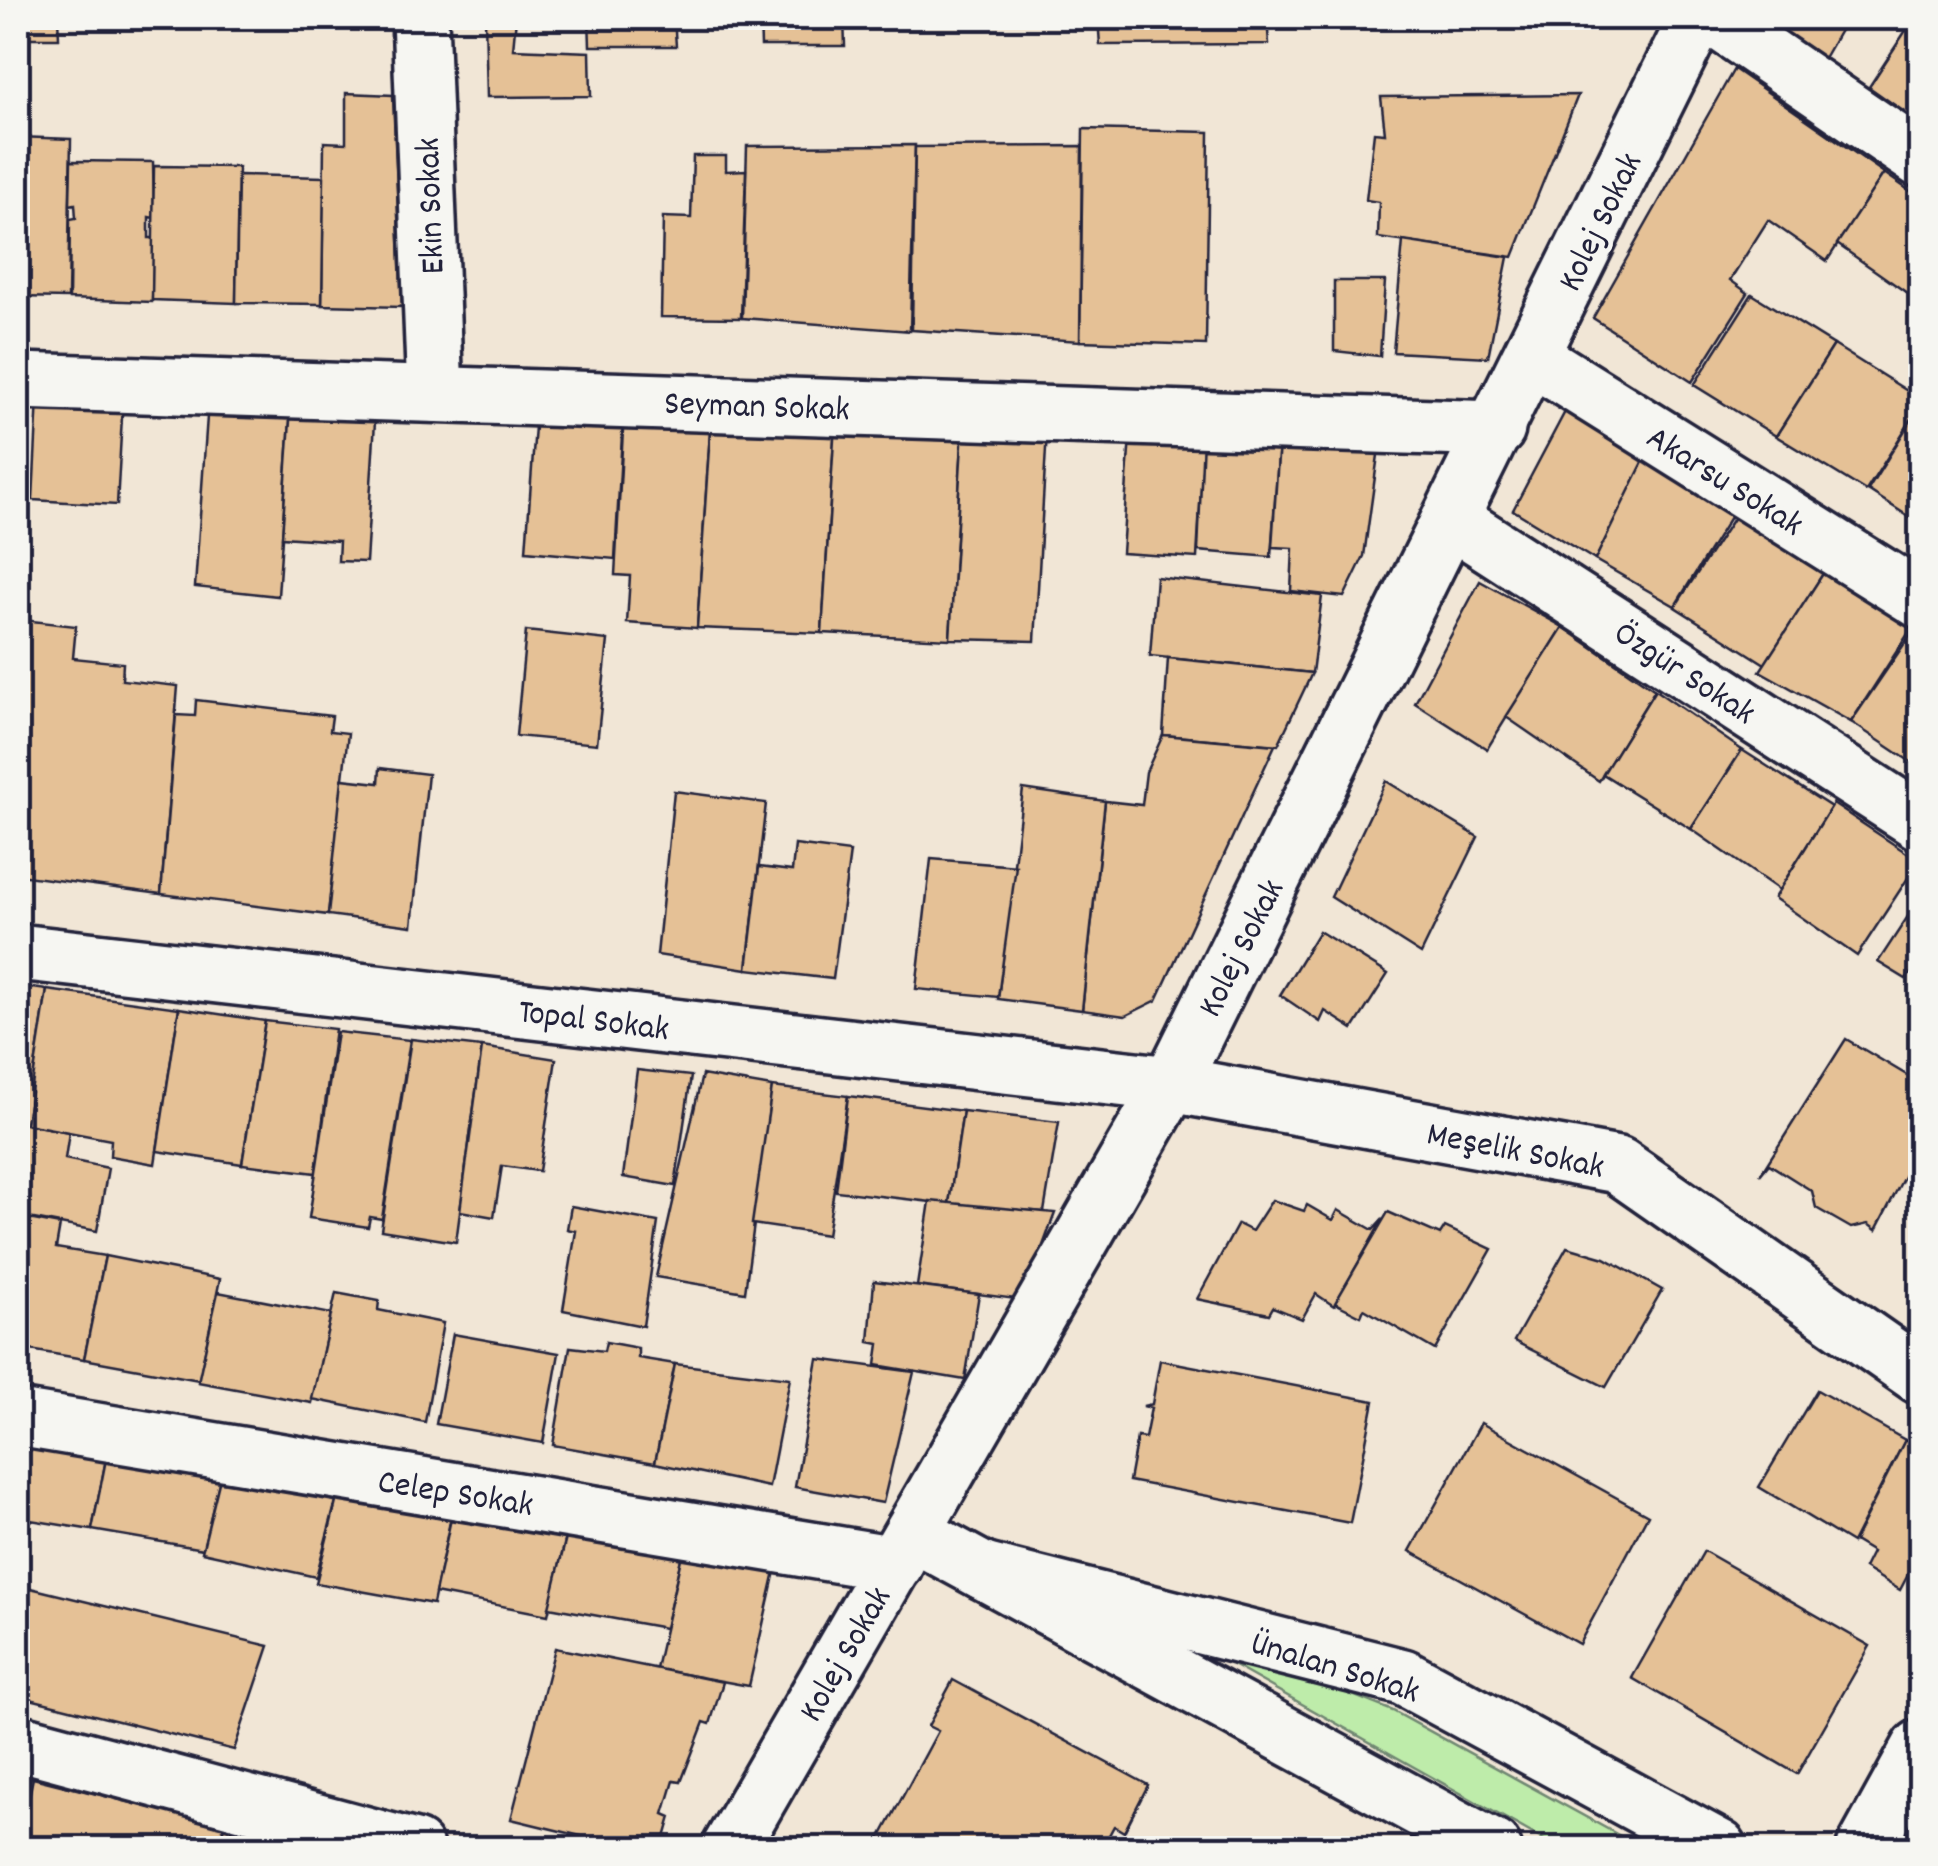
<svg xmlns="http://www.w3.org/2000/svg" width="1938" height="1866" font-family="Dekko,sans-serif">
  <rect width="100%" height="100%" fill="#f1e6d6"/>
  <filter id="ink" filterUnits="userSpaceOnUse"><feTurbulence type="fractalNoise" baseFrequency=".01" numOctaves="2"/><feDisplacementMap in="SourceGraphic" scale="20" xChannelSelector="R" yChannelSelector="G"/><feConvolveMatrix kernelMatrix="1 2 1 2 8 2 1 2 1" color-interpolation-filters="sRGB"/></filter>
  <g filter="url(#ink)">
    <!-- green -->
    <path fill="#beecaa" stroke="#708772" stroke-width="2.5" d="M1211,1639L1393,1711L1642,1848H1558L1206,1650Z"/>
    <!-- building -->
    <g fill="#e5c196" stroke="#22223b" stroke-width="2.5">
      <path d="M18,18H58L59,38H18Z"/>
      <path d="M485,18H516L513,49L590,52L591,96L487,97Z"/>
      <path d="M589,18H674L676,46H590Z"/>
      <path d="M760,18H844L845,46H761Z"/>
      <path d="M1098,18H1267L1269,44L1100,45Z"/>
      <path d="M1764,18H1847L1824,58Z"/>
      <path d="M1914,18H1920V123L1869,87Z"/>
      <path d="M1734,69L1884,173L1827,261L1768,220L1730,280L1748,293L1692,382L1593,318Z"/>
      <path d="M346,93L393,95L402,307L322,305L324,142L346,143Z"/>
      <path d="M1578,95L1513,257L1378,238L1379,202L1366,200L1374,132L1385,133L1381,97Z"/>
      <path d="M1083,129L1209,132L1206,345L1080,341Z"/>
      <path d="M18,137L71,139L68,298L18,297Z"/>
      <path d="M915,145L910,331L742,318L747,146Z"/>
      <path d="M1082,146L1080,341L912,330L915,147Z"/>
      <path d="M693,156H726V171L746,170L741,318L661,317L663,217L691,218Z"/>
      <path d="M71,161L153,162L154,218L149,217V238H154L152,302L69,299L70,219L76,218L75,204L70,205Z"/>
      <path d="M154,166L238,167L236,303L152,300Z"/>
      <path d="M1884,173L1920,198V302L1837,244Z"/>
      <path d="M238,175L324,177L322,304L236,303Z"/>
      <path d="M1403,241L1508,257L1488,357L1393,352Z"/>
      <path d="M1334,281H1385L1380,356L1334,351Z"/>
      <path d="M1752,294L1834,345L1776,436L1694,385Z"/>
      <path d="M1834,345L1920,399V406L1866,491L1776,436Z"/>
      <path d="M38,397L123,399L117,505L33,500Z"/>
      <path d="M208,402L291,406L278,596L195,587Z"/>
      <path d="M291,406H376L366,562L338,561L339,541L282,537Z"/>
      <path d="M1920,406V524L1868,490Z"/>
      <path d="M1567,408L1648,454L1595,560L1513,510Z"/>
      <path d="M536,412L623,417L615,559L526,551Z"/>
      <path d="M624,412L711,417L697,628L627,623L630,576L615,575Z"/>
      <path d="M711,417L835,423L822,633L697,628Z"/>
      <path d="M835,423L963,427L950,639L822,633Z"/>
      <path d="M963,427L1047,431L1035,641L950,639Z"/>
      <path d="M1130,435L1204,438L1197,558L1122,553Z"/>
      <path d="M1203,438L1279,442L1271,557L1198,551Z"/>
      <path d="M1279,442L1379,448L1364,556L1344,597L1291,591L1293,548L1272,547Z"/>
      <path d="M1647,454L1735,509L1675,606L1595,560Z"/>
      <path d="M1738,511L1828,566L1765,664L1675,607Z"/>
      <path d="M1828,566L1915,623L1851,722L1760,671Z"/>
      <path d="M1156,577L1322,596L1312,673L1150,656Z"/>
      <path d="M1480,581L1563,627L1487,749L1415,703Z"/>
      <path d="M23,620L76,626L73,658L123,663L122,680L178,686L161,894L18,875V683Z"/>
      <path d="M1920,621V768L1851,722Z"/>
      <path d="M1563,627L1655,690L1599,781L1506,717Z"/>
      <path d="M526,631L608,640L597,744L516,736Z"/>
      <path d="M1168,658L1312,673L1278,745L1163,735Z"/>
      <path d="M1655,690L1742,750L1691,829L1603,774Z"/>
      <path d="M196,700L332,716L330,731L348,733L328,915L161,894L176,715L195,716Z"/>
      <path d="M1163,735L1275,745L1157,1000L1125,1016L1082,1010L1105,801L1142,805L1146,772Z"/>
      <path d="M1742,750L1831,807L1779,890L1691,829Z"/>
      <path d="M380,768L428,774L412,926L328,915L342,779L379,783Z"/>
      <path d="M1386,781L1478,837L1421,954L1331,897Z"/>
      <path d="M1023,789L1105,801L1082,1010L998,999Z"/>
      <path d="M674,791L766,803L747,969L657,955Z"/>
      <path d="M1833,804L1919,861L1857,956L1774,898Z"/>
      <path d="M795,845L850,852L833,979L747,969L759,867L792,871Z"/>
      <path d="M931,859L1016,866L998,997L916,989Z"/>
      <path d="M1920,898V981L1910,974L1906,979L1878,962Z"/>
      <path d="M1319,931L1388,974L1353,1029L1325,1011L1320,1022L1280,995Z"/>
      <path d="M18,986L47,990L26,1124L69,1132L65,1159L108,1168L97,1231L18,1216Z"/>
      <path d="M47,990L179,1008L155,1164L110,1156L111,1140L26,1124Z"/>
      <path d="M179,1008L265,1021L242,1164L157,1151Z"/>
      <path d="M265,1021L335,1029L316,1173L242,1164Z"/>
      <path d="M337,1032L410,1040L382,1219L370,1217L368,1227L309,1218Z"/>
      <path d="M411,1039L482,1047L456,1242L381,1230Z"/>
      <path d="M1846,1039L1920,1083V1146L1876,1230L1868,1224L1851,1228L1816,1208L1812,1191L1769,1164L1760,1175Z"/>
      <path d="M482,1047L556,1059L539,1171L502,1166L494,1217L460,1211Z"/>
      <path d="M637,1070L691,1076L675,1186L623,1177Z"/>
      <path d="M702,1075L772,1087L745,1292L656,1277Z"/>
      <path d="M772,1087L848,1096L827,1235L752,1224Z"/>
      <path d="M848,1096L963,1111L949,1204L836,1191Z"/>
      <path d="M963,1111L1059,1122L1044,1212L949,1204Z"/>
      <path d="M1272,1200L1304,1211L1307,1205L1333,1220L1338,1210L1373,1230L1383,1219L1334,1306L1316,1294L1302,1319L1273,1307L1269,1314L1197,1299L1238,1224L1252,1231Z"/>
      <path d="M930,1201L1055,1213L1023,1300L917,1286Z"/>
      <path d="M571,1206L658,1222L643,1326L563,1310L576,1231L567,1229Z"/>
      <path d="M1388,1212L1440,1235L1445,1227L1492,1249L1435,1350L1364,1309L1361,1316L1335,1303Z"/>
      <path d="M18,1217L60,1225L56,1248L105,1256L84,1359L18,1348Z"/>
      <path d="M1567,1247L1605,1258L1662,1290L1606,1387L1514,1341Z"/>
      <path d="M105,1256L220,1279L199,1380L84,1359Z"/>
      <path d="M874,1281L979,1294L965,1380L876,1365L879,1344L869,1342Z"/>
      <path d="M218,1292L331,1314L312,1403L198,1382Z"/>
      <path d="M336,1293L379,1301L378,1310L443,1323L425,1422L312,1399Z"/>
      <path d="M453,1334L559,1353L543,1443L436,1424Z"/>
      <path d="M606,1342L638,1348V1358L675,1364L655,1463L553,1445L570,1347L604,1351Z"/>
      <path d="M818,1359L914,1372L883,1503L795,1487Z"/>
      <path d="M1160,1360L1374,1401L1350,1523L1129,1481L1137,1437L1145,1438L1151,1408L1143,1406L1152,1404Z"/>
      <path d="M675,1364L790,1378L769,1487L655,1463Z"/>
      <path d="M1817,1390L1905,1440L1852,1543L1759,1487Z"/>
      <path d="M1481,1423L1648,1515L1579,1644L1410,1551Z"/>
      <path d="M18,1424L110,1439L92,1530L18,1518Z"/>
      <path d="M110,1439L225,1458L203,1549L92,1530Z"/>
      <path d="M1905,1440L1920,1450V1552L1900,1590L1864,1568L1872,1552L1854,1541Z"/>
      <path d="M225,1458L341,1482L316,1577L202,1552Z"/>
      <path d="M341,1482L454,1502L433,1604L316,1583Z"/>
      <path d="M455,1500L569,1523L548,1615L435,1593Z"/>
      <path d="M570,1522L684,1546L665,1628L549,1607Z"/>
      <path d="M685,1541L778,1558L749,1686L656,1669Z"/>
      <path d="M1704,1551L1870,1646L1797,1774L1632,1678Z"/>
      <path d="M18,1585L269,1646L234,1750L18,1696Z"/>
      <path d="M555,1648L723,1682L710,1724L704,1722L681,1782L674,1781L664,1814L671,1817L662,1848H630L511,1819Z"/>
      <path d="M953,1680L1148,1785L1124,1832L1114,1826L1102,1848H875L938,1731L928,1726Z"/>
      <path d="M18,1775L33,1778L18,1838Z"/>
      <path d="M33,1778L224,1826L219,1848H18Z"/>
      <path d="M224,1826L316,1848H219Z"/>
    </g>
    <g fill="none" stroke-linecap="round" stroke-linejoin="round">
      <defs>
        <g id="minor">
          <path d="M420,18L435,394"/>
          <path d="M1714,18L1920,159"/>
          <path d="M1532,357L1920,600"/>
          <path d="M18,381L1497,429"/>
          <path d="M1452,520L1920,822"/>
          <path d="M18,952L1171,1084L1618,1165L1920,1376"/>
          <path d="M18,1418L895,1564"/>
          <path d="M913,1533L1493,1848"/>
          <path d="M983,1571L1403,1677L1719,1848"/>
          <path d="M18,1742L415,1848"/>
          <path d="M730,1848L1171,1084L1697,18"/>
          <path d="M1865,1848L1920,1748"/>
        </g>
      </defs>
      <!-- minor casing -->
      <use href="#minor" stroke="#22223b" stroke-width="62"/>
      <!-- minor -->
      <use href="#minor" stroke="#f6f6f2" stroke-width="55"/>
    </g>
  </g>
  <g text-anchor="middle" stroke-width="9" stroke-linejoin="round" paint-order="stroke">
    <!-- street labels -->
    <g font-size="35" fill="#22223b" stroke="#f6f6f2">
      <text transform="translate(428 206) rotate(-92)" y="12">Ekin Sokak</text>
      <text transform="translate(1598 221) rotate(-64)" y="12">Kolej Sokak</text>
      <text transform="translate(757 404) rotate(2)" y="12">Seyman Sokak</text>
      <text transform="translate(1726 479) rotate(32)" y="12">Akarsu Sokak</text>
      <text transform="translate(1686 671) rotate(33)" y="12">Özgür Sokak</text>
      <text transform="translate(1239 947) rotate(-63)" y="12">Kolej Sokak</text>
      <text transform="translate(594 1018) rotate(7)" y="12">Topal Sokak</text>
      <text transform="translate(1516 1148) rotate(11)" y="12">Meşelik Sokak</text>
      <text transform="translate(456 1491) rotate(9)" y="12">Celep Sokak</text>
      <text transform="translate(843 1653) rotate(-60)" y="12">Kolej Sokak</text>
      <text transform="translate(1336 1665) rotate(17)" y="12">Ünalan Sokak</text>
    </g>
  </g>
  <!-- margin -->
  <rect width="1938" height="1866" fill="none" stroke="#f6f6f2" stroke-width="60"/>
  <rect x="30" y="30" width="1878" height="1806" fill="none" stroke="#22223b" stroke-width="4" filter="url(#ink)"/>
</svg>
